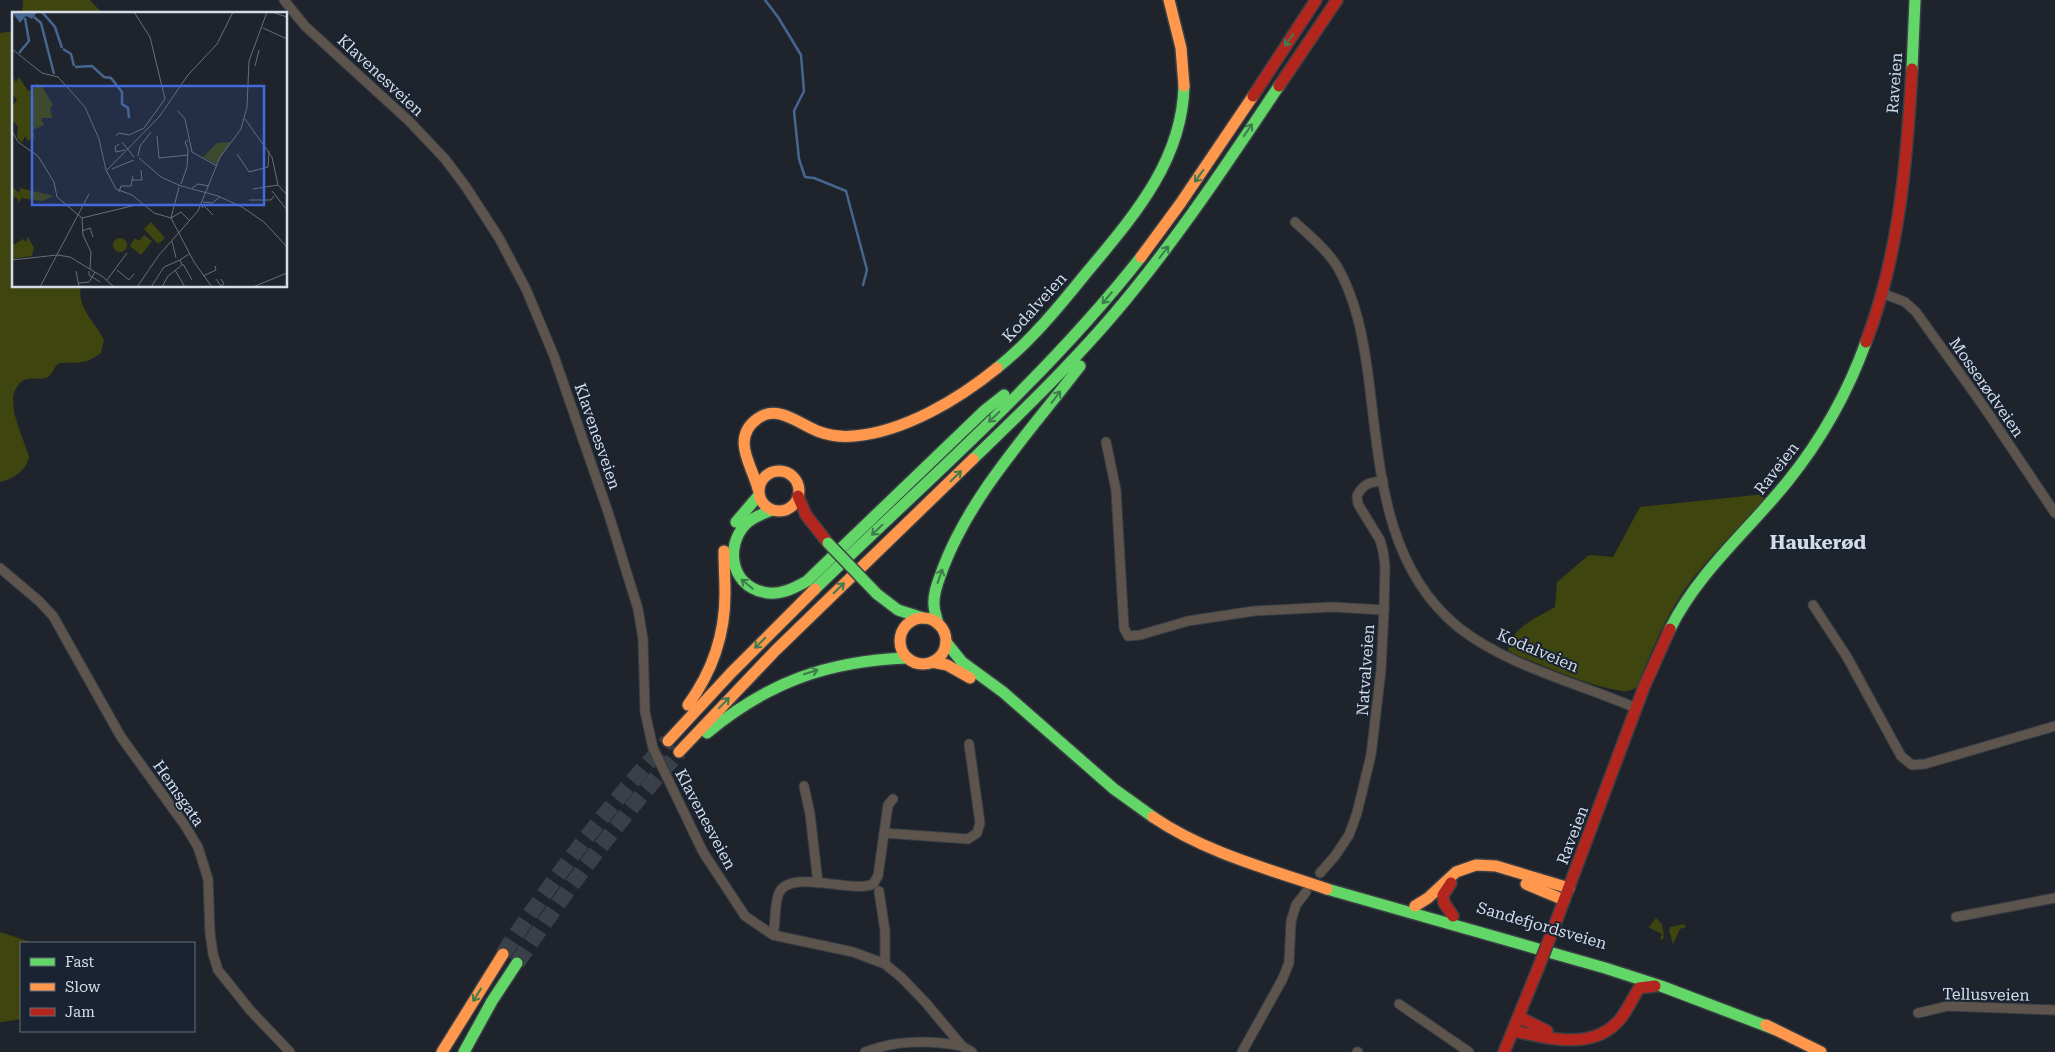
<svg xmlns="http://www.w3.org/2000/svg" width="2055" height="1052" font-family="'Roboto Serif',serif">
  <rect width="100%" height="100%" fill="#1f242c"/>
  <!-- green -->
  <g fill="#3e450f">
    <path d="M23,0H90L103,14H22Z"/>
    <path d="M14,31V286H81C76,307 96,323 104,340L101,353C85,365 78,362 59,363C54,367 54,371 50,375C44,382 32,376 24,380C0,395 22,432 29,457C26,471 13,479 0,482V33Z"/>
    <path d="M1765,494L1762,503C1734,532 1705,560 1682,593C1663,622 1650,655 1637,687C1632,690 1628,692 1622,691C1588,686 1546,667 1514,654L1508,650C1511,627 1537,618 1555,607L1557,582L1589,555L1613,557L1640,507Z"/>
    <path d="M1656,918L1662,924L1664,937L1662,940L1660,939L1662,934L1646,926L1649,927Z"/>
    <path d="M1684,924L1686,927L1680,929L1673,944L1669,931L1670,927Z"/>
    <path d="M0,932L34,943H21V1019L3,1022H0Z"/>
  </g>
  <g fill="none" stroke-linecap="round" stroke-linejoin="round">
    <!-- stream -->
    <path stroke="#466690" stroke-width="2.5" d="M765,0L778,17L801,55L804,91L794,111L799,159L805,177L814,178L846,191L867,270L863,285"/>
    <!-- highway-tunnel -->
    <g stroke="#3a4048" stroke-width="16" stroke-dasharray="16 8" stroke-linecap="butt">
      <path d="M503,954C553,879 607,807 668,741"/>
      <path d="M517,963C567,889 620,818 679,752"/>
    </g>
    <defs>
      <g id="street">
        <path d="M284,0L305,26L409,121L445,159L466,187L499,238L526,289L554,356L608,512L638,609L643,639L645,712L653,748L703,852L745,916L773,935L853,952L885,964L902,978L926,1003L962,1046L972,1052"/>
        <path d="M1295,222C1310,236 1326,249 1337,266C1356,299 1363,337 1368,374C1380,464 1382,565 1458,627C1507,666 1578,683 1636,708"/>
        <path d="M1882,293L1905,302L1916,312L1984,407L2055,513"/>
        <path d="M1106,442L1116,490L1124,628L1128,636L1140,635L1188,621L1254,611L1332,607L1384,610"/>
        <path d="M0,568L39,601L53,616L121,737L184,824L198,847L208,879L210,933L213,954L218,970L250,1010L290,1052"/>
        <path d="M1813,605L1847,657L1901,756L1912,765L1925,764L2055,726"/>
        <path d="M804,786L810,814L818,883"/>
        <path d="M884,833L968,839L977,833L980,823L969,744"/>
        <path d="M1320,873L1335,856L1349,835L1357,813L1371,755L1381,670L1384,610L1385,566L1383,551L1380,540L1358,504L1357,496C1363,484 1369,482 1383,481"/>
        <path d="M879,891L885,931V964"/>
        <path d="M1956,917L2055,898"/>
        <path d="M773,935C776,923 774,904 779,893C790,868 852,894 873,884L878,876L888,805L893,799"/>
        <path d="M1399,1004L1469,1052"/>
        <path d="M1918,1013L1948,1006L2055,1010"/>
        <path d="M865,1052C896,1040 930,1040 962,1046"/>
        <path d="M1242,1052L1282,980L1289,963L1291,921L1296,905L1306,892"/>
        <path d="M1357,1052H1358"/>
      </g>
      <g id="fast">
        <path d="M1912,69L1915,0"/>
        <path d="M997,368C1030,342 1057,309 1083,277C1130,220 1182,164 1184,86"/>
        <path d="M973,459C1029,405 1085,351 1133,291C1186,226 1232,156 1279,86"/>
        <path d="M772,510C763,514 752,517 745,525C725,547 731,585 763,592C779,596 793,589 807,581L985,410L1004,395"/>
        <path d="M736,522L759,495"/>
        <path d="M815,589C926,481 1045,379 1141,257"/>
        <path d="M877,594L898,610L923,618"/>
        <path d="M938,624C937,618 934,611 934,605C933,592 939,580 943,568C971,494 1032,429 1080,366"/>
        <path d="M1670,629C1699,571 1748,531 1788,481C1821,440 1848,392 1866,342"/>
        <path d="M946,642L962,662L1003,692L1114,789L1153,817"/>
        <path d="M707,733C768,682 828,661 907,658"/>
        <path d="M1327,889L1605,968L1661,986L1774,1029"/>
        <path d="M464,1052L492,1001L517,963"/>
      </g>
      <g id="slow">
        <path d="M1169,0L1181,48L1184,86"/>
        <path d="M1141,257L1180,204L1253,96"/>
        <circle cx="779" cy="491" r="20"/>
        <path d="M758,489C753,467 730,439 757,419C778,403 800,425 820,432C831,436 843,437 854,436C904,432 959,399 997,368"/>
        <circle cx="923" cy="641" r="23"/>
        <path d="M932,662L947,665L970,678"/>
        <path d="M688,705C712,672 725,635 725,594C725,579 724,565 724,551"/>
        <path d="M668,741L731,673L815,589"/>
        <path d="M679,752L775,651L973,459"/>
        <path d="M1153,817C1204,852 1268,869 1327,889"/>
        <path d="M1526,884L1564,900"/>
        <path d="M1415,906L1428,898L1456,872L1476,865L1496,866L1569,888"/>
        <path d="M1766,1025L1821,1052"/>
        <path d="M442,1052L503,954"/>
      </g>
      <g id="jam">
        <path d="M1279,86L1337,0"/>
        <path d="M1253,96L1316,0"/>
        <path d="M1866,342C1899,256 1907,161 1912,69"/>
        <path d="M798,496L806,515L828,543"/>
        <path d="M1451,883L1443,895L1444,903L1453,916"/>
        <path d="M1557,919L1644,687L1670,629"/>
        <path d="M1519,1017L1547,1031"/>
        <path d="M1513,1031C1549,1038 1594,1052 1621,1018C1628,1009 1633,998 1639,988L1655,986"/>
        <path d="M1504,1052L1537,971"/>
      </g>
    </defs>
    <!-- street casing -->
    <use href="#street" stroke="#393f45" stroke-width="11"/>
    <!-- fast casing -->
    <use href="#fast" stroke="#393f45" stroke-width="14"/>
    <!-- slow casing -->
    <use href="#slow" stroke="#393f45" stroke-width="14"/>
    <!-- jam casing -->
    <use href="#jam" stroke="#393f45" stroke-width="14"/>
    <!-- street -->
    <use href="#street" stroke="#5d554d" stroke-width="9"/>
    <!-- fast -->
    <use href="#fast" stroke="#63d668" stroke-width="11"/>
    <!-- slow -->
    <use href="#slow" stroke="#ff974d" stroke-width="11"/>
    <!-- jam -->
    <use href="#jam" stroke="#b3261e" stroke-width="11"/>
    <defs>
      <path id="fast-bridge" d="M828,543L877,594"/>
      <path id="jam-bridge" d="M1537,971L1557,919"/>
    </defs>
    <!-- fast-bridge casing -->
    <use href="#fast-bridge" stroke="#393f45" stroke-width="14" stroke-linecap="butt"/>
    <!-- jam-bridge casing -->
    <use href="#jam-bridge" stroke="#393f45" stroke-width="14" stroke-linecap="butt"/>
    <!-- fast-bridge -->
    <use href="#fast-bridge" stroke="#63d668" stroke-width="11"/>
    <!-- jam-bridge -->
    <use href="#jam-bridge" stroke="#b3261e" stroke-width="11"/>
  </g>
  <!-- one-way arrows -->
  <defs><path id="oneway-shaft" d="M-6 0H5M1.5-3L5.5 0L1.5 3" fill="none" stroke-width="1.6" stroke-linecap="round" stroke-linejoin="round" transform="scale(1.25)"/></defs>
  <g stroke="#3e7c4d">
    <use href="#oneway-shaft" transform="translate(1289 40) rotate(124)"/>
    <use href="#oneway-shaft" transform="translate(1248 130) rotate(-56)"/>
    <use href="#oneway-shaft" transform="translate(1199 176) rotate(125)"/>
    <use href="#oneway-shaft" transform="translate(1164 252) rotate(-53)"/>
    <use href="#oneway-shaft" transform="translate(1107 298) rotate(130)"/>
    <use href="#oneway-shaft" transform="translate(1056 397) rotate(-53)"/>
    <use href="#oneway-shaft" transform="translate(994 417) rotate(136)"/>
    <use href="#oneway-shaft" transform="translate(956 476) rotate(-44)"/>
    <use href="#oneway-shaft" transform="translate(877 530) rotate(136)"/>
    <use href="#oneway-shaft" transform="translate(940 576) rotate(-71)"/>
    <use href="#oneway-shaft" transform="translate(747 584) rotate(-141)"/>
    <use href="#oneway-shaft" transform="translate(839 588) rotate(-44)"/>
    <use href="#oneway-shaft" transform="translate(760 643) rotate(135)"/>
    <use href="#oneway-shaft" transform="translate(811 672) rotate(-17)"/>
    <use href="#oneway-shaft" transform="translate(724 703) rotate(-46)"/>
    <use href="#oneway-shaft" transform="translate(477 995) rotate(122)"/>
  </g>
  <g text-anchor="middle" stroke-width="4" stroke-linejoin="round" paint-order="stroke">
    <!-- street labels -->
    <g font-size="16" fill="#d5dce7" stroke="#192332">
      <text transform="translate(381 75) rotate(43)" y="6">Klavenesveien</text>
      <text transform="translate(1894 83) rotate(-86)" y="6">Raveien</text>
      <text transform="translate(1034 307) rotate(-48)" y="6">Kodalveien</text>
      <text transform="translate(1987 387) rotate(55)" y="6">Mosserødveien</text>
      <text transform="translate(598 436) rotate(71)" y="6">Klavenesveien</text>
      <text transform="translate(1776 468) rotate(-52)" y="6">Raveien</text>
      <text transform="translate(1538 650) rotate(23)" y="6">Kodalveien</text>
      <text transform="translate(1365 670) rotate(-86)" y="6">Natvalveien</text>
      <text transform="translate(179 793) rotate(55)" y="6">Hemsgata</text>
      <text transform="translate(706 819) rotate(62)" y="6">Klavenesveien</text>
      <text transform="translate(1572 835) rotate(-69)" y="6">Raveien</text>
      <text transform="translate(1542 925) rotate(16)" y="6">Sandefjordsveien</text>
      <text transform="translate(1986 994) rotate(1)" y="6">Tellusveien</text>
    </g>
    <!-- quarter labels -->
    <g font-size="19" font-weight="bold" fill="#d5dce7" stroke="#192332">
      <text x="1818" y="549">Haukerød</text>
    </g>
  </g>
  <!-- overview -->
  <g transform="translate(12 12)">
    <rect width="275" height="275" fill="#1f242c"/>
    <path d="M0,64L4,70L7,65L16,79L22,77L24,72L29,73L41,93L38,96L40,106H29L32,113L21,118L23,126L16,129L13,124L10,131L5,126L6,115L0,108V94L5,88L0,81ZM219,130L204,152L191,145L205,131ZM0,174L7,181L8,176L42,184L29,189L9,186L7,191L5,186L0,185ZM139,210L153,226L146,232L132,217ZM132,223L140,229L129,243L118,234L123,226L127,229ZM16,225L22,236L20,244L0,247V234L11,227L14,230ZM101 233a7 7 0 1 1 14 0a7 7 0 1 1-14 0Z" fill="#3e450f"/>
    <path d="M0,0H25L20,7L14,4L8,11Z" fill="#466690"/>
    <path fill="none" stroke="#466690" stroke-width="2.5" d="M30,0L43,15L50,36M22,5L29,11L42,62M51,37L59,42L62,54M7,41L17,29L13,6M63,55L80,54L92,65L99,66L110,80V92L116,96L117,106"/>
    <path fill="none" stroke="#686e77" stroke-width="1" d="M260,0L275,5M251,16L275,27M0,37L30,61L46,65L73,95L87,127L94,158L104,177L120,183L142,201L159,206M243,54L247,38M166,99L173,107L180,140L205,154M233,107L260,145L266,173L275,183M0,119L6,130L26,144L42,170L45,185L70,206M104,124L107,121L117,123L132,116L153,87L138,25L122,0M145,124L147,146L176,143M110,130L122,145M107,132L103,135L104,140L113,138M225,142L237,160L256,155L257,139M126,144L128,134L139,120M127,146L149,165L167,173M100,157L122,148M95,158L147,105L176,63L205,32L221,0M120,168H130L129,158M169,172L175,155L176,138L173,130L176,128M166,173L206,184L230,195L252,210L275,235M167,175L159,206L182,250L200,275M180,176L186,172L197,174M241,177L266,173M260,179L275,198M107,180L109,174H119L121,164M237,188H259L262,184M191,190L200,191L208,185M190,196L191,193L201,203M159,206L169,200L178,209M70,219L78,216L81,225M160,229L164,246M0,248L45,243L58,245L91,265L102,275M171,252L180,268M78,257L79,240L71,223L70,206L128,192M105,258L117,268L122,262M163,258L173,275M64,259L67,275M77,259V263L88,270M191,264L204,258L203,254M204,267L209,274L212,272L209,267M95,268L115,241M67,271L77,270L83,260M28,275L77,182M125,275L147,243L186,199L208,145L229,117L235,95L237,49L255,0M139,275L152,255L168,248M150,275L156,264L170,253L168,248L177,242M241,275L275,261"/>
    <path fill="#426adb" fill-opacity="0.15" stroke="#426adb" stroke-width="2.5" d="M20,74H252V193H20Z"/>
    <rect width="275" height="275" fill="none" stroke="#d5dce7" stroke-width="2.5"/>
  </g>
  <!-- legend -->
  <rect x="20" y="942" width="175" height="90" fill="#192332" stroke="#646d7a"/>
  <rect x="30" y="958" width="25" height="8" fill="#63d668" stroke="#646d7a"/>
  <text x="65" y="967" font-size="15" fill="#d5dce7">Fast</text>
  <rect x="30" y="983" width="25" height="8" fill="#ff974d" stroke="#646d7a"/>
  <text x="65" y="992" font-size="15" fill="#d5dce7">Slow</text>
  <rect x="30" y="1008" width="25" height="8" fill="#b3261e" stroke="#646d7a"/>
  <text x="65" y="1017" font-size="15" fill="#d5dce7">Jam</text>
</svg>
